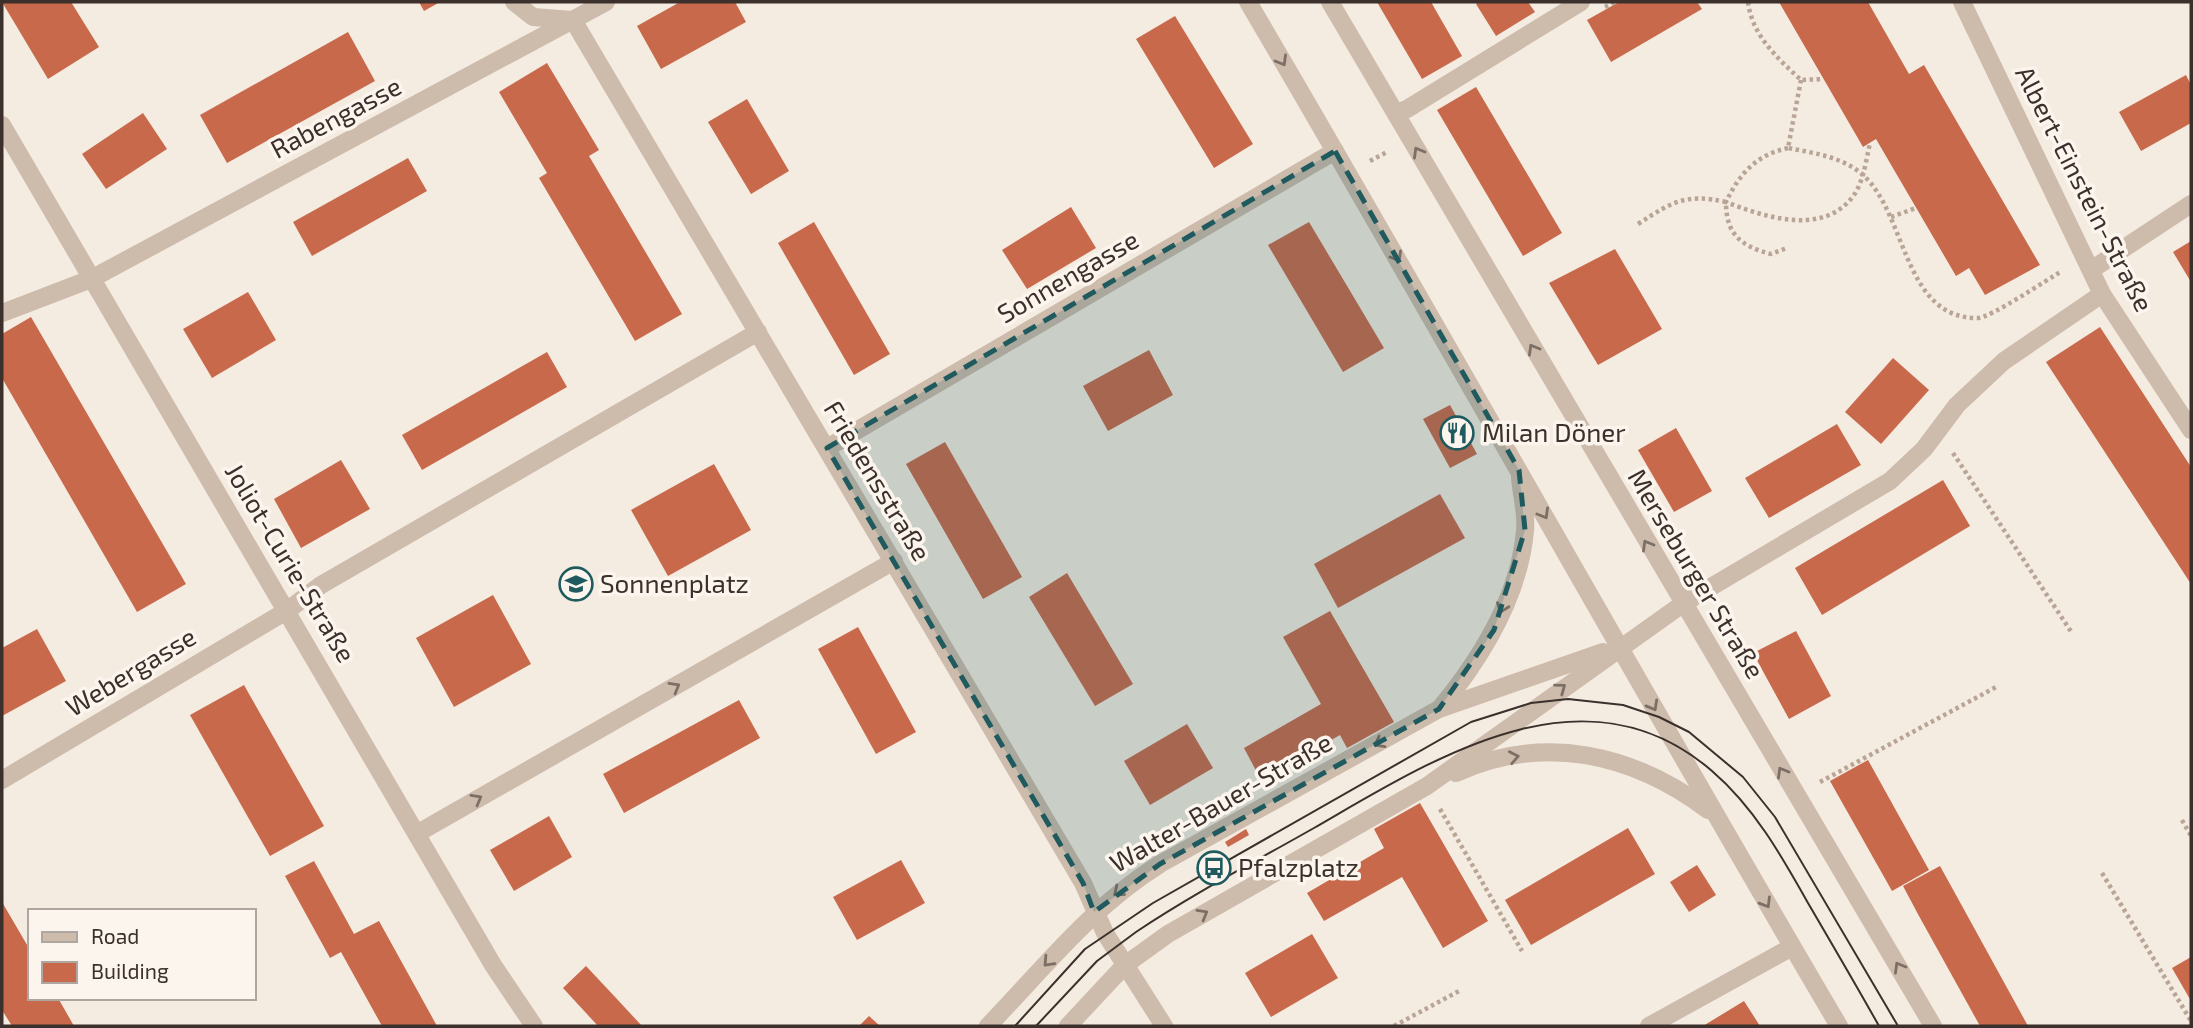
<svg xmlns="http://www.w3.org/2000/svg" width="2193" height="1028" font-family="'Exo 2',sans-serif">
  <rect width="100%" height="100%" fill="#f4ebe1"/>
  <!-- building -->
  <g fill="#c8694b">
    <path d="M2,2H71L99,47L48,79Z"/>
    <path d="M419,2H440L424,11Z"/>
    <path d="M680,2H735L746,22L661,69L637,26Z"/>
    <path d="M1377,2H1431L1462,56L1422,79Z"/>
    <path d="M1479,2H1528L1535,12L1496,36L1476,4Z"/>
    <path d="M1697,2L1702,9L1611,62L1587,20L1619,2Z"/>
    <path d="M1779,2H1868L1909,74L1924,65L2040,265L1985,295L1969,268L1956,276L1876,139L1863,147Z"/>
    <path d="M1175,16L1253,144L1214,168L1136,39Z"/>
    <path d="M348,32L375,81L227,163L200,115Z"/>
    <path d="M547,63L599,150L589,156L682,314L635,341L539,178L547,173L499,92Z"/>
    <path d="M2186,75L2191,85V123L2141,151L2119,112Z"/>
    <path d="M1476,87L1562,233L1523,256L1437,110Z"/>
    <path d="M747,99L789,171L751,194L708,122Z"/>
    <path d="M143,113L167,149L106,189L82,154Z"/>
    <path d="M408,158L427,191L312,256L293,222Z"/>
    <path d="M1071,207L1096,248L1027,289L1002,250Z"/>
    <path d="M814,222L890,354L854,375L778,243Z"/>
    <path d="M1309,222L1384,348L1343,372L1268,245Z"/>
    <path d="M2191,241V282L2173,252Z"/>
    <path d="M1615,249L1662,329L1598,365L1549,283Z"/>
    <path d="M248,292L276,340L212,378L183,329Z"/>
    <path d="M31,317L186,584L137,612L2,378V334Z"/>
    <path d="M2100,327L2191,467V584L2046,362Z"/>
    <path d="M1149,350L1173,395L1108,431L1083,386Z"/>
    <path d="M547,352L567,387L422,470L402,435Z"/>
    <path d="M1893,358L1929,390L1881,444L1845,412Z"/>
    <path d="M1450,405L1477,454L1450,468L1423,419Z"/>
    <path d="M1837,424L1861,465L1769,518L1745,478Z"/>
    <path d="M1676,428L1712,491L1674,512L1638,450Z"/>
    <path d="M945,442L1022,577L983,599L906,464Z"/>
    <path d="M341,460L370,509L301,548L274,499Z"/>
    <path d="M714,464L751,530L668,576L631,510Z"/>
    <path d="M1943,480L1970,526L1822,615L1795,568Z"/>
    <path d="M1440,494L1465,538L1338,608L1314,564Z"/>
    <path d="M1067,573L1133,684L1095,706L1029,597Z"/>
    <path d="M493,595L531,664L454,707L416,638Z"/>
    <path d="M1330,611L1394,722L1347,748L1340,735L1261,780L1244,748L1321,704L1283,637Z"/>
    <path d="M858,627L916,732L876,754L818,649Z"/>
    <path d="M37,629L66,681L2,716V648Z"/>
    <path d="M1796,631L1831,696L1789,719L1753,653Z"/>
    <path d="M244,685L324,826L270,856L190,715Z"/>
    <path d="M739,700L760,738L624,813L603,774Z"/>
    <path d="M1187,724L1213,768L1150,805L1124,761Z"/>
    <path d="M1868,760L1929,870L1892,891L1830,781Z"/>
    <path d="M1420,803L1488,921L1443,948L1402,877L1324,921L1307,893L1384,848L1374,829Z"/>
    <path d="M549,816L572,857L514,891L490,850Z"/>
    <path d="M1628,828L1655,874L1531,945L1505,900Z"/>
    <path d="M1246,829L1249,835L1228,847L1225,842Z"/>
    <path d="M901,860L925,903L857,940L833,897Z"/>
    <path d="M314,861L354,934L379,921L437,1026H382L341,952L330,958L285,876Z"/>
    <path d="M1697,865L1716,895L1689,912L1670,882Z"/>
    <path d="M1940,866L1956,895L2028,1026H1980L1919,916L1903,886Z"/>
    <path d="M2,902L30,950V998H58L74,1026H12L2,1010Z"/>
    <path d="M1312,934L1338,978L1271,1017L1245,973Z"/>
    <path d="M2191,957V1001L2172,968Z"/>
    <path d="M586,966L616,998L642,1026H598L563,988Z"/>
    <path d="M1744,1001L1760,1026H1703Z"/>
    <path d="M869,1016L880,1026H859Z"/>
  </g>
  <g fill="none" stroke-linecap="round" stroke-linejoin="round">
    <!-- path -->
    <g stroke="#b9a596" stroke-width="4.5" stroke-dasharray="3.5 3.5" stroke-linecap="butt">
      <path d="M1748,2C1752,35 1777,58 1801,80L1823,79"/>
      <path d="M1605,7L1615,2"/>
      <path d="M1801,80L1788,148C1814,153 1843,157 1863,175C1907,214 1903,319 1978,318C1990,318 2048,279 2062,271"/>
      <path d="M1788,148C1756,155 1740,173 1726,202C1764,217 1824,237 1854,195C1864,180 1866,160 1870,143"/>
      <path d="M1370,161L1387,152"/>
      <path d="M1891,217L1916,208"/>
      <path d="M1638,224C1672,202 1685,193 1726,202C1726,235 1741,246 1771,254L1787,248"/>
      <path d="M1953,453L2072,633"/>
      <path d="M1820,782L1998,686"/>
      <path d="M1440,809L1522,951"/>
      <path d="M2182,820L2191,836"/>
      <path d="M2102,873L2191,1021"/>
      <path d="M1394,1026L1459,991"/>
    </g>
    <!-- minor -->
    <g stroke="#cdbbac" stroke-width="18">
      <path d="M514,2L533,17L573,20"/>
      <path d="M1248,2C1448,342 1639,687 1839,1026"/>
      <path d="M1330,2L1933,1026"/>
      <path d="M1962,2L2102,294L2191,430"/>
      <path d="M573,20L1083,883L1105,933L1164,1026"/>
      <path d="M1396,113L1407,109L1581,2"/>
      <path d="M2,125L493,965L534,1026"/>
      <path d="M2091,270L2191,204"/>
      <path d="M2,313L91,279L606,2"/>
      <path d="M827,448L1335,151"/>
      <path d="M1441,707C1482,657 1519,597 1525,531C1527,514 1521,494 1520,477"/>
      <path d="M1456,773C1545,733 1633,754 1708,810"/>
      <path d="M2,780L288,610L321,585L758,332"/>
      <path d="M418,833L894,561"/>
      <path d="M988,1026C1044,968 1091,907 1160,864L1439,709L1603,652"/>
      <path d="M1068,1026L1125,965L1168,934L1427,786L1684,603L1890,481L1924,449L1957,405L2004,361L2102,294"/>
      <path d="M1649,1026L1792,947"/>
    </g>
    <!-- tram -->
    <g stroke="#3b302b" stroke-width="2">
      <path d="M1015,1026L1085,949L1153,903L1471,722L1531,703L1568,699L1623,705L1659,717L1689,732L1743,777L1775,817L1898,1026"/>
      <path d="M1036,1026L1097,961L1136,932C1193,894 1254,862 1314,828C1432,760 1584,660 1712,771C1754,807 1781,855 1808,903C1832,944 1856,985 1879,1026"/>
    </g>
  </g>
  <!-- one-way arrows -->
  <defs><path id="oneway-chevron" d="M-2-3.5L2.5 0L-2 3.5" fill="none" stroke-width="1.6" stroke-linecap="round" stroke-linejoin="round" transform="scale(1.75)"/></defs>
  <g stroke="#7d6f65">
    <use href="#oneway-chevron" transform="translate(1282 61) rotate(60)"/>
    <use href="#oneway-chevron" transform="translate(1418 152) rotate(-120)"/>
    <use href="#oneway-chevron" transform="translate(1397 257) rotate(60)"/>
    <use href="#oneway-chevron" transform="translate(1533 349) rotate(-120)"/>
    <use href="#oneway-chevron" transform="translate(1544 514) rotate(60)"/>
    <use href="#oneway-chevron" transform="translate(1647 545) rotate(-120)"/>
    <use href="#oneway-chevron" transform="translate(1502 608) rotate(110)"/>
    <use href="#oneway-chevron" transform="translate(675 687) rotate(-30)"/>
    <use href="#oneway-chevron" transform="translate(1561 688) rotate(-36)"/>
    <use href="#oneway-chevron" transform="translate(1653 706) rotate(61)"/>
    <use href="#oneway-chevron" transform="translate(1379 743) rotate(151)"/>
    <use href="#oneway-chevron" transform="translate(1514 757) rotate(-11)"/>
    <use href="#oneway-chevron" transform="translate(1782 772) rotate(-120)"/>
    <use href="#oneway-chevron" transform="translate(477 799) rotate(-30)"/>
    <use href="#oneway-chevron" transform="translate(1118 892) rotate(141)"/>
    <use href="#oneway-chevron" transform="translate(1766 903) rotate(59)"/>
    <use href="#oneway-chevron" transform="translate(1203 914) rotate(-30)"/>
    <use href="#oneway-chevron" transform="translate(1048 962) rotate(133)"/>
    <use href="#oneway-chevron" transform="translate(1899 967) rotate(-120)"/>
  </g>
  <!-- marked area -->
  <path fill="#1f5a5e" fill-opacity="0.2" stroke="#1f5a5e" stroke-width="5" stroke-dasharray="14 9" stroke-linejoin="round" d="M1335,151L1519,470L1525,530L1494,630L1439,709L1160,864L1094,912L1083,883L827,448Z"/>
  <!-- icons -->
  <defs>
    <symbol id="restaurant-ring" viewBox="-11 -11 22 22"><circle r="9.5" fill="#fbf5ee" stroke="#1f5a5e" stroke-width="1.5"/><path d="M-5-6h1v4h1v-4h1v4h1v-4h1v5L-1.5 .5V6h-2V.5L-5-1ZM5-6V6H3V1.5H1.5Q1.5-4 5-6Z" fill="#1f5a5e"/></symbol>
    <symbol id="school-ring" viewBox="-11 -11 22 22"><circle r="9.5" fill="#fbf5ee" stroke="#1f5a5e" stroke-width="1.5"/><path d="M0-5L7-2L0 1L-7-2ZM-4 1L0 2.5L4 1V4Q0 6-4 4Z" fill="#1f5a5e"/></symbol>
    <symbol id="bus-ring" viewBox="-11 -11 22 22"><circle r="9.5" fill="#fbf5ee" stroke="#1f5a5e" stroke-width="1.5"/><path d="M-5-6H5V4H4V6H2V4H-2V6H-4V4H-5ZM-3.5-4V0h7V-4ZM-3.5 1.2v1.5H-2V1.2ZM2 1.2v1.5H3.5V1.2Z" fill="#1f5a5e"/></symbol>
  </defs>
  <g fill-rule="evenodd">
    <use href="#restaurant-ring" x="1438" y="414" width="38" height="38"/>
    <use href="#school-ring" x="557" y="565" width="38" height="38"/>
    <use href="#bus-ring" x="1195" y="849" width="38" height="38"/>
  </g>
  <g text-anchor="middle" stroke-width="7" stroke-linejoin="round" paint-order="stroke">
    <!-- street labels -->
    <g font-size="26" fill="#3b302b" stroke="#fbf5ee">
      <text transform="translate(336 118) rotate(-28)" y="9">Rabengasse</text>
      <text transform="translate(2084 189) rotate(63)" y="9">Albert-Einstein-Straße</text>
      <text transform="translate(1068 277) rotate(-30)" y="9">Sonnengasse</text>
      <text transform="translate(877 481) rotate(59)" y="9">Friedensstraße</text>
      <text transform="translate(290 563) rotate(59)" y="9">Joliot-Curie-Straße</text>
      <text transform="translate(1696 574) rotate(59)" y="9">Merseburger Straße</text>
      <text transform="translate(131 672) rotate(-31)" y="9">Webergasse</text>
      <text transform="translate(1221 803) rotate(-30)" y="9">Walter-Bauer-Straße</text>
    </g>
    <!-- poi labels -->
    <g font-size="26" fill="#3b302b" stroke="#fbf5ee" text-anchor="start">
      <text x="1482" y="442">Milan Döner</text>
      <text x="600" y="593">Sonnenplatz</text>
      <text x="1238" y="877">Pfalzplatz</text>
    </g>
  </g>
  <!-- border -->
  <rect width="2193" height="1028" fill="none" stroke="#3b302b" stroke-width="7"/>
  <!-- legend -->
  <rect x="28" y="909" width="228" height="91" fill="#fbf5ee" stroke="#aea6a0" stroke-width="2"/>
  <rect x="42" y="932" width="35" height="10" fill="#cdbbac" stroke="#aea6a0" stroke-width="2"/>
  <text x="91" y="944" font-size="21" fill="#3b302b">Road</text>
  <rect x="42" y="962" width="35" height="21" fill="#c8694b" stroke="#aea6a0" stroke-width="2"/>
  <text x="91" y="979" font-size="21" fill="#3b302b">Building</text>
</svg>
